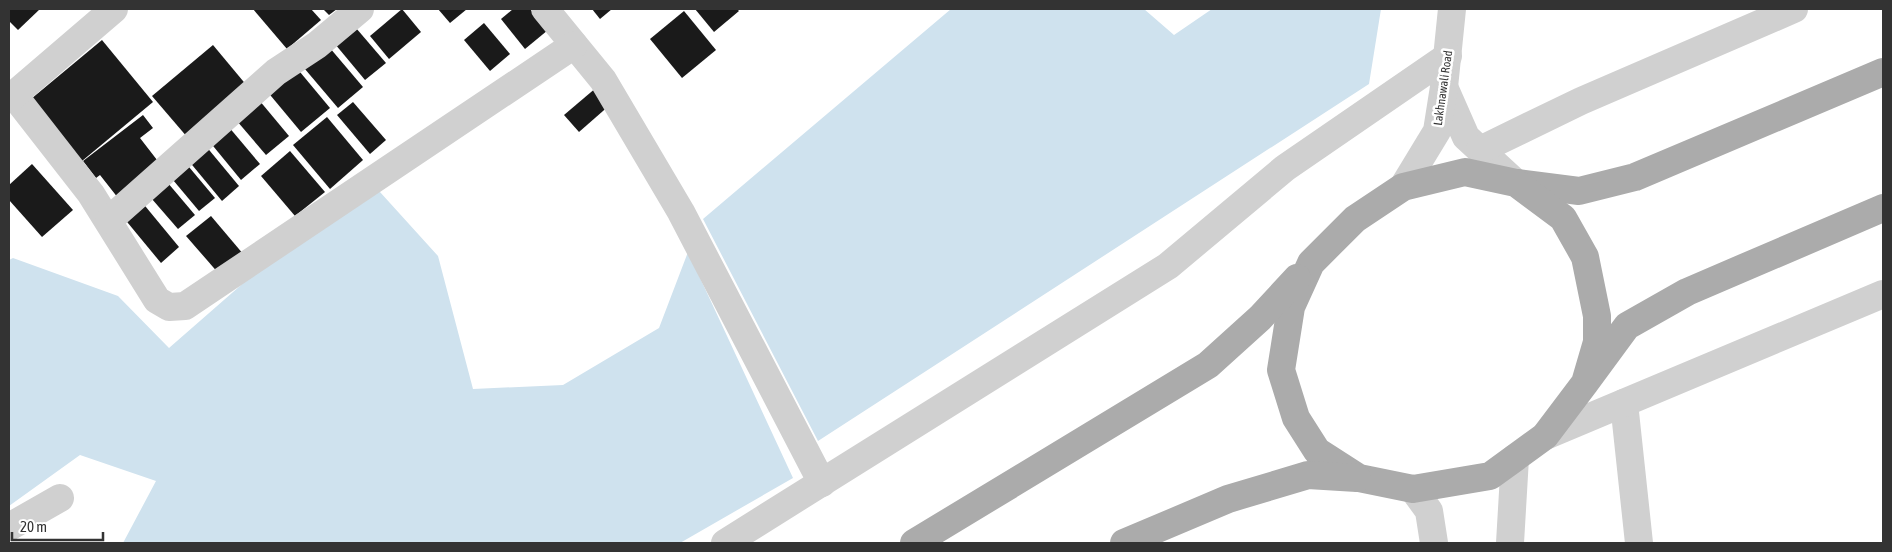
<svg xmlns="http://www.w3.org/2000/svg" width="1892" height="552" font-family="'Asap Condensed',sans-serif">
  <rect width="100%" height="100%" fill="#fff"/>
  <!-- water -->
  <g fill="#cfe2ee">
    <path d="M951,9H1144L1174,35L1212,9H1381L1369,84L818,441L703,219Z"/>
    <path d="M370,181L438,256L473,389L563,385L659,328L688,252L793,478L680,543H123L156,481L80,455L9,506V260L13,258L118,296L169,348L264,265Z"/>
  </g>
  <!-- building -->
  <g fill="#1a1a1a">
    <path d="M9,9H40L18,30L9,21Z"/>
    <path d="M253,9H311L321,20L287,49Z"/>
    <path d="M323,9H337L329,15Z"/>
    <path d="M402,9L421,32L389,59L370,36Z"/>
    <path d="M438,9H467L450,23Z"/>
    <path d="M513,9H530L548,30L525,49L501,19Z"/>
    <path d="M592,9H612L600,19Z"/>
    <path d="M695,9H737L739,11L714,32Z"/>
    <path d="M684,11L716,50L682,78L650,39Z"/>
    <path d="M350,21L386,63L365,80L330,38Z"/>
    <path d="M484,23L510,54L490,71L464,40Z"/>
    <path d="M102,40L153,102L82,161L31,99Z"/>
    <path d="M324,41L363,87L338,108L299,62Z"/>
    <path d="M213,45L248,87L188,138L152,96Z"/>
    <path d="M295,66L330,108L301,132L266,90Z"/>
    <path d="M597,87L611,104L579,132L564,115Z"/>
    <path d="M254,94L289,136L266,155L231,114Z"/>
    <path d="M353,102L386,140L370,154L337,115Z"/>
    <path d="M143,115L153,128L140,138L164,169L122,203L100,175L96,178L83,161Z"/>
    <path d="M327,117L363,160L330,189L293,145Z"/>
    <path d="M228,126L260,164L241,180L209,141Z"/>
    <path d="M205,145L239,186L222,201L188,160Z"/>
    <path d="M290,151L325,192L295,216L261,176Z"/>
    <path d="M184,161L215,198L199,211L168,174Z"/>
    <path d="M32,164L73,210L42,237L9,200V185Z"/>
    <path d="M162,176L195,215L178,229L145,191Z"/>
    <path d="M141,201L179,247L161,263L123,217Z"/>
    <path d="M211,216L244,255L220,275L186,236Z"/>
  </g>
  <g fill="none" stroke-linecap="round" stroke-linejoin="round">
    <!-- minor -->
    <g stroke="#d0d0d0" stroke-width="28">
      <path d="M545,9L603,80L681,212L822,483"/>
      <path d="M1444,87L1466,137L1516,183"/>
      <path d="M13,94L91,194L157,300L169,307L185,306L574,45"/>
      <path d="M9,99L114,9"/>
      <path d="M1480,150L1581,101L1794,9"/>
      <path d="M1403,187L1437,131L1444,87L1452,9"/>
      <path d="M109,220L276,72L317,45L360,9"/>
      <path d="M1624,403L1639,543"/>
      <path d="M1545,436L1883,294"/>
      <path d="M1413,489L1429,511L1434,543"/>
      <path d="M9,527L60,498"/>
      <path d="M725,543L1168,266L1285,168L1448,56"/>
      <path d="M1510,543L1515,458"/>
    </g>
    <!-- major -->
    <g stroke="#ababab" stroke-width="28">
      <path d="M1517,183L1579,191L1635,177L1883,72"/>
      <path d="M1585,383L1597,342V316L1585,257L1563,218L1516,183L1465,172L1403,187L1355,219L1311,263L1291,307L1281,370L1296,418L1317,451L1359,478L1413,489L1490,476L1545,436L1585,383L1627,326L1687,292L1883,208"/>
      <path d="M914,543L1208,365L1260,318L1297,278"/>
      <path d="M1124,543L1228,499L1308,475L1357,478"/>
    </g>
  </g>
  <g text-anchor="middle" stroke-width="5" stroke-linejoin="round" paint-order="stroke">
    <!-- street labels -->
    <g font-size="12" fill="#333" stroke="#fff">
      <text transform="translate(1443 88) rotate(-82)" y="4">Lakhnawali Road</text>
    </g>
  </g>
  <!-- border -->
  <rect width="1892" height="552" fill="none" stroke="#333333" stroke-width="20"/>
  <!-- scale -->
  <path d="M12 532v8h91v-8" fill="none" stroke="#333333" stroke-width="2.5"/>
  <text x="20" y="532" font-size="15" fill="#333333" stroke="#ffffff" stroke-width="4" paint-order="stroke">20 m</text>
</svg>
